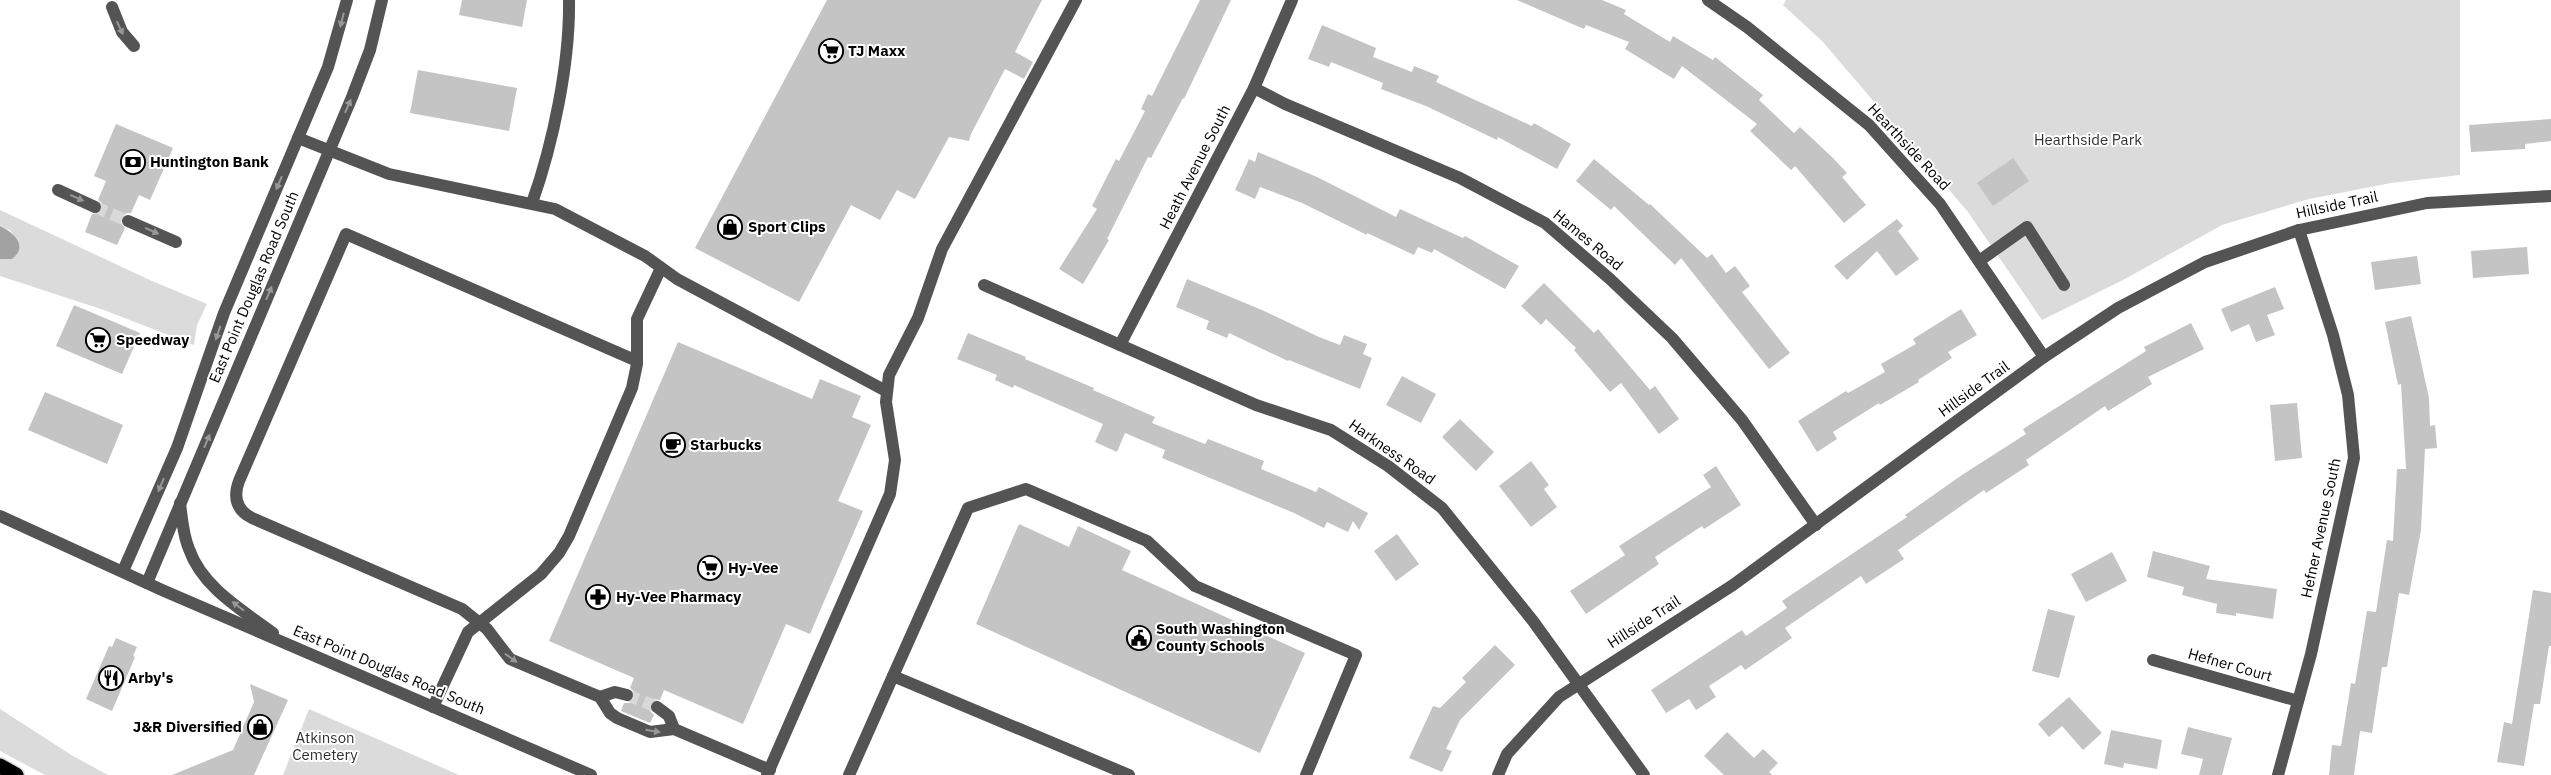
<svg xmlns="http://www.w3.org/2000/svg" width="2551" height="775" font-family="'IBM Plex Sans',sans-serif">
  <rect width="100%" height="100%" fill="#fff"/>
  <!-- green -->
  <g fill="#dbdbdb">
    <path d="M1786,0H2460V175L2391,183L2309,199L2222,225L2123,280L2042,320L1968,212L1823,42L1783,5Z"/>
    <path d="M0,210L152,281L207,304L197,325L194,345L104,310L0,276V259H12L17,254L19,247L11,231L0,226Z"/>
    <path d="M0,709L73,756L108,775H45L0,751Z"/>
    <path d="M309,709L459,775H283Z"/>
  </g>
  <!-- water -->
  <path fill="#a2a2a2" d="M0,226C13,232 29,246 12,259H0Z"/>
  <!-- building -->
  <g fill="#c4c4c4">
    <path d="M462,0H527L522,27L459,15Z"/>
    <path d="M827,0H1042L1015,52L1033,62L1024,79L1005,69L971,134L969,141L949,137L915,199L897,190L880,220L851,205L799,302L695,248Z"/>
    <path d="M1200,0H1231L1184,99L1183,98L1151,158L1148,157L1107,239L1109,240L1083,284L1059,269L1097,209L1092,206L1116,159L1119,161L1145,111L1141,109L1148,94L1152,96Z"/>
    <path d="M1517,0H1602L1626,10L1624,14L1670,42L1673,36L1713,60L1715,57L1763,95L1759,100L1794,133L1800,127L1833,158L1847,173L1842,177L1866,205L1844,223L1795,166L1791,170L1750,131L1757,124L1682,66L1674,79L1625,49L1629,42L1586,25L1584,29Z"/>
    <path d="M1322,25L1376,48L1373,57L1412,72L1414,66L1439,76L1436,82L1532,126L1534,123L1571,144L1557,169L1498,137L1497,140L1426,106L1381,89L1383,83L1331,62L1329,67L1308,59Z"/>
    <path d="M418,70L517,88L509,131L410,113Z"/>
    <path d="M2551,119V141L2525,144V149L2471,152L2469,125Z"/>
    <path d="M116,124L173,148L150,200L139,195L131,213H127L121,217L120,222L125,228L117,245L85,232L92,214H99L103,210L102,203L98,200L106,181L94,176Z"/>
    <path d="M1258,152L1317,177L1396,217L1400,209L1463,238L1465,236L1519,266L1505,289L1434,249L1432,253L1418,247L1414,255L1367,233V235L1302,203L1260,187L1255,199L1235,190L1249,159L1255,162Z"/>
    <path d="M2013,158L2029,181L1993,206L1977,183Z"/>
    <path d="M1594,159L1649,205L1650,204L1707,258L1712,254L1726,273L1735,266L1750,286L1742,292L1790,353L1769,369L1681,258L1675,265L1614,206L1611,210L1576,181Z"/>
    <path d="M1897,219L1903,226L1898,231L1919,259L1896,276L1877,251L1847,280L1834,266Z"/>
    <path d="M2527,247L2529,274L2473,278L2471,251Z"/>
    <path d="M2417,256L2421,284L2375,290L2371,262Z"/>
    <path d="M1187,279L1262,310L1319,337L1340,345L1344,335L1367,344L1363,354L1372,358L1360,389L1289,360L1288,361L1229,333L1227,338L1206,329L1209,321L1176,307Z"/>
    <path d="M1544,283L1594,333L1598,329L1650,390L1655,386L1679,419L1659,434L1621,383L1610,392L1574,350L1576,348L1546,319L1541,325L1521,306Z"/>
    <path d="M2275,287L2284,309L2267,315L2275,335L2256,342L2249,324L2231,332L2221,309Z"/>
    <path d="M74,305L140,333L122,374L56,346Z"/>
    <path d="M1961,309L1977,335L1948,352L1952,358L1918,380L1919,382L1880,405L1879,403L1833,432L1837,439L1817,452L1798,421L1846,391L1848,393L1885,372L1881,364L1916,344L1913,339Z"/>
    <path d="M2411,316L2429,398L2430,426L2435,425L2437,448L2425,449L2421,530L2409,595L2399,593L2387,667H2382L2372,733L2360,731L2354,775H2329L2332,745L2341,746L2351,683L2355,684L2367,611L2376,612L2387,540L2393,541L2397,469H2406L2401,384L2398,385L2385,322Z"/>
    <path d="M2191,323L2204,349L2148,377L2152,384L2108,411L2105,406L2026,460L2029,465L1986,493L1984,490L1898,550L1904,559L1866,584L1861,576L1785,628L1792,638L1745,670L1741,665L1709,686L1716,697L1696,710L1689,699L1666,713L1651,690L1742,630L1746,636L1787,608L1782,601L1907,517L1905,515L1962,475L2026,434L2023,429L2146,351L2144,347Z"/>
    <path d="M968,333L1026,357L1025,359L1094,388L1093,390L1155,417L1152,423L1205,444L1208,439L1264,461L1261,469L1316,492L1319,487L1368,513L1359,530L1353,521L1348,532L1327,522L1324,528L1294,513L1162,458L1165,450L1125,433L1117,452L1095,442L1103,424L1014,385L1013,388L995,380L997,375L957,359Z"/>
    <path d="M678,342L812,399L820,379L861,396L852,417L871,425L838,501L863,511L810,634L786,624L743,724L664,690L660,700L654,699L650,703L649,710L654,715L650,723L621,711L624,703H630L635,697V692L630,688L634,678L549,641Z"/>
    <path d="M1402,376L1436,394L1421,423L1386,405Z"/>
    <path d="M45,392L123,425L107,464L28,430Z"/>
    <path d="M2297,403L2302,458L2275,461L2270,405Z"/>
    <path d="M1460,419L1494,452L1476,471L1442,437Z"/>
    <path d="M1531,461L1549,485L1544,489L1557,507L1531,527L1499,486Z"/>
    <path d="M1716,466L1741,505L1704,529L1702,526L1655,557L1659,564L1586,614L1570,591L1625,555L1619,546L1711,487L1703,475Z"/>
    <path d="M1019,524L1069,547L1078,526L1131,551L1122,570L1305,653L1260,753L976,624Z"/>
    <path d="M1397,534L1419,564L1396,581L1374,551Z"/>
    <path d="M2153,551L2210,566L2206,579L2277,589L2273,619L2236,613V616L2216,613L2217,604L2182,595L2184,587L2147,577Z"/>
    <path d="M2112,552L2127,581L2086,602L2071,574Z"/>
    <path d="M2533,590L2551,593V646H2549L2540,704H2534L2524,766L2497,762L2504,722L2512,724Z"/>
    <path d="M2048,609L2075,616L2059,678L2032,671Z"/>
    <path d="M116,638L137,647L133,656L135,657L112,711L86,699L109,646L112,647Z"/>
    <path d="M1495,645L1515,665L1460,720L1446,749L1452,751L1442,772L1409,758L1433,706L1440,708L1466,682L1462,678Z"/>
    <path d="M250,684L288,700L254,775H172L233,750L254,702Z"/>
    <path d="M2069,697L2102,733L2083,750L2062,726L2049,737L2038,724Z"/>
    <path d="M2188,727L2232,738L2222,775H2199L2203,759L2181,754Z"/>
    <path d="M2111,730L2162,740L2157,769L2124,763L2123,768L2104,764Z"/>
    <path d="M1727,732L1754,758L1763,749L1778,763L1769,772L1772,775H1724L1704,756Z"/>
  </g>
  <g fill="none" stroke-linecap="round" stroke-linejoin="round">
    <!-- minor-tunnel -->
    <g stroke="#d9d9d9" stroke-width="12" stroke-dasharray="12 6" stroke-linecap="butt">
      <path d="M95,207L128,221"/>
      <path d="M627,695L657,707"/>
    </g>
    <defs>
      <path id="highway" d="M0,766L16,775"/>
    </defs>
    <!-- highway casing -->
    <use href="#highway" stroke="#dbdbdb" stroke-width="18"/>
    <!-- minor -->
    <g stroke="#545454" stroke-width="12">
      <path d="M1708,0L1747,27L1869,125L1940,204L2044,357"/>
      <path d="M112,7L122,32L134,46"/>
      <path d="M1254,88L1285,104L1460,178L1545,223L1610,279L1672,338L1742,420L1816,525"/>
      <path d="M298,138L389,174L555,209L645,256L677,279L886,391"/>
      <path d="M58,190L95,207"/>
      <path d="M532,203C553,144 570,63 569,0"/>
      <path d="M128,221L176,242"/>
      <path d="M1979,261L2027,227L2064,285"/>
      <path d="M984,285L1256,405L1331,430L1388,466L1442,508L1533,621L1644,775"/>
      <path d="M1120,345L1254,88L1292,0"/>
      <path d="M637,361L346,234L239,481C233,497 236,510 252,518L462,609L487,629L510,659L600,697L610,713L617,718L650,732L674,729L770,770"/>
      <path d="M180,503C182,519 183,535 189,549C202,587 242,610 273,633"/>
      <path d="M0,516L162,590L591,775"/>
      <path d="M123,571L177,448L224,313L328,67L347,0"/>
      <path d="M147,583L352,97L370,50L382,0"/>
      <path d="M2153,660L2298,701"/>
      <path d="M893,676L968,508L1026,489L1147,541L1195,586L1356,655L1306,775"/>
      <path d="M600,697L615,692L627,695"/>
      <path d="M433,707L468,632L541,574L559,553L569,536L632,388L637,364V319L661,268"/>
      <path d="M657,707L669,716L674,729"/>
      <path d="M767,775L890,494L895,460L886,402L889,375L918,318L942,249L1076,0"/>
      <path d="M849,775L893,676L1129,775"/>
      <path d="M1498,775L1507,754L1559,697L1733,585L2044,357L2118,308L2205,262L2299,230L2427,203L2551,196"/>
      <path d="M2278,775L2311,654L2354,458L2348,395L2333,335L2299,230"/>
    </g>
    <!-- highway -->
    <use href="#highway" stroke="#000" stroke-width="15"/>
  </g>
  <!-- one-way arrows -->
  <defs><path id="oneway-solid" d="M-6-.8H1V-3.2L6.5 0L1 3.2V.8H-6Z" transform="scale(1.25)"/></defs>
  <g fill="#989898">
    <use href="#oneway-solid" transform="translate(342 20) rotate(104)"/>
    <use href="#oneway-solid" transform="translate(120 28) rotate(65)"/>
    <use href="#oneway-solid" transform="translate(348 106) rotate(-67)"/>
    <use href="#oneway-solid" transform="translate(279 183) rotate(113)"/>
    <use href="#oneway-solid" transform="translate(77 198) rotate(24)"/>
    <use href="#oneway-solid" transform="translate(152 231) rotate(24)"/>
    <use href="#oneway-solid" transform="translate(269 293) rotate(-67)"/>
    <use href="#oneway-solid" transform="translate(218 333) rotate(109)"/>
    <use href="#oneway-solid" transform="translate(207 441) rotate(-67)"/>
    <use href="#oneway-solid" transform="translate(161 485) rotate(113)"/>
    <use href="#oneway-solid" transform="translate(238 606) rotate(-142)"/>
    <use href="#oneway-solid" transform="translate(511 658) rotate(35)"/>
    <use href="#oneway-solid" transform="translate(653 731) rotate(9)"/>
  </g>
  <!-- icons -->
  <defs>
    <symbol id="supermarket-ring" viewBox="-11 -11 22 22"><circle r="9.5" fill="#fff" stroke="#000" stroke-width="1.5"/><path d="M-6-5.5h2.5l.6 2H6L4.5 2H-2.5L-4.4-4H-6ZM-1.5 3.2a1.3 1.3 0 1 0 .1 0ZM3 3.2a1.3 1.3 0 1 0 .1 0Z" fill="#000"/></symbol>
    <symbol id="bank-ring" viewBox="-11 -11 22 22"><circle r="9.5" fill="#fff" stroke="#000" stroke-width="1.5"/><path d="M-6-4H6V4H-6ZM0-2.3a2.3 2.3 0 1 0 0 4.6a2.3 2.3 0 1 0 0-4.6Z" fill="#000"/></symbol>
    <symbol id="shop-ring" viewBox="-11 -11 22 22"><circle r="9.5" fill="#fff" stroke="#000" stroke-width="1.5"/><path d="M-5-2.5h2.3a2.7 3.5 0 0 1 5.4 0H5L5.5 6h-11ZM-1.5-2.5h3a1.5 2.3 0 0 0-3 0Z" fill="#000"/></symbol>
    <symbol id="cafe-ring" viewBox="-11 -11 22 22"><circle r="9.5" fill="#fff" stroke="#000" stroke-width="1.5"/><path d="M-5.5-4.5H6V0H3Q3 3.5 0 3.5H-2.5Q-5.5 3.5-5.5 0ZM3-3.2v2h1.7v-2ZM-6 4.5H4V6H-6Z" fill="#000"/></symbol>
    <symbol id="pharmacy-ring" viewBox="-11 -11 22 22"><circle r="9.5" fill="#fff" stroke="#000" stroke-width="1.5"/><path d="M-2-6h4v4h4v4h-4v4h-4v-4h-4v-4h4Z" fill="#000"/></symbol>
    <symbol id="civic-ring" viewBox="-11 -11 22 22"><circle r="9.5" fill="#fff" stroke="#000" stroke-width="1.5"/><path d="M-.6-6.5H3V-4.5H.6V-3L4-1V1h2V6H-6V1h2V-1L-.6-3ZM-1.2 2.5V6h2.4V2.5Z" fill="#000"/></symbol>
    <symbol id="restaurant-ring" viewBox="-11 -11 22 22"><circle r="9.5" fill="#fff" stroke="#000" stroke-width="1.5"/><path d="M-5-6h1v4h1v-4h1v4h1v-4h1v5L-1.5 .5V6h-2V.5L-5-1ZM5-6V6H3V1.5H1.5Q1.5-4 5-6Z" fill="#000"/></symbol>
  </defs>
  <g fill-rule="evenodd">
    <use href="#supermarket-ring" x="817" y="37" width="28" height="28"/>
    <use href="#bank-ring" x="119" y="148" width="28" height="28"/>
    <use href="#shop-ring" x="716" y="213" width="28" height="28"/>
    <use href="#supermarket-ring" x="84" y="326" width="28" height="28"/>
    <use href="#cafe-ring" x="659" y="431" width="28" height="28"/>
    <use href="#supermarket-ring" x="696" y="554" width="28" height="28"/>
    <use href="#pharmacy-ring" x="584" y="583" width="28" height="28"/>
    <use href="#civic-ring" x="1125" y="624" width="28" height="28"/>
    <use href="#restaurant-ring" x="97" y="664" width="28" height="28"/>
    <use href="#shop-ring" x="246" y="713" width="28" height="28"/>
  </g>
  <g text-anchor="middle" stroke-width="4" stroke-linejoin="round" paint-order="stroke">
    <!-- poi labels -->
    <g font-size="15" font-weight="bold" fill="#000" stroke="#fff" text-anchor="start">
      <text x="848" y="56">TJ Maxx</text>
      <text x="150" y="167">Huntington Bank</text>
      <text x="748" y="232">Sport Clips</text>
      <text x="116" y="345">Speedway</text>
      <text x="690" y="450">Starbucks</text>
      <text x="728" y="573">Hy-Vee</text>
      <text x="616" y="602">Hy-Vee Pharmacy</text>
      <text x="1156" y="634">South Washington<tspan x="1156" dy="17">County Schools</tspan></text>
      <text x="128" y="683">Arby's</text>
      <text x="242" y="732" text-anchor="end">J&amp;R Diversified</text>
    </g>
    <!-- park labels -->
    <g font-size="15" fill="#323232" stroke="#fff">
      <text x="2088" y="145">Hearthside Park</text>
      <text x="325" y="743">Atkinson<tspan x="325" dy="17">Cemetery</tspan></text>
    </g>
    <!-- street labels -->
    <g font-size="15" fill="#000" stroke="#fff">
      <text transform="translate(1909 147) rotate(47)" y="5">Hearthside Road</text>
      <text transform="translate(1195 167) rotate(-63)" y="5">Heath Avenue South</text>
      <text transform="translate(2337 205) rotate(-12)" y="5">Hillside Trail</text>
      <text transform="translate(1588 240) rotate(40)" y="5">Hames Road</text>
      <text transform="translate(254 287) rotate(-67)" y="5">East Point Douglas Road South</text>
      <text transform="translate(1974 389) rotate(-36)" y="5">Hillside Trail</text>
      <text transform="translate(1392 452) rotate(35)" y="5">Harkness Road</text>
      <text transform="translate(2321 528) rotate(-78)" y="5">Hefner Avenue South</text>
      <text transform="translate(1644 622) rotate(-33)" y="5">Hillside Trail</text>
      <text transform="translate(2230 665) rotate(16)" y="5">Hefner Court</text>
      <text transform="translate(389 670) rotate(23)" y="5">East Point Douglas Road South</text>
    </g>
  </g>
</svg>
